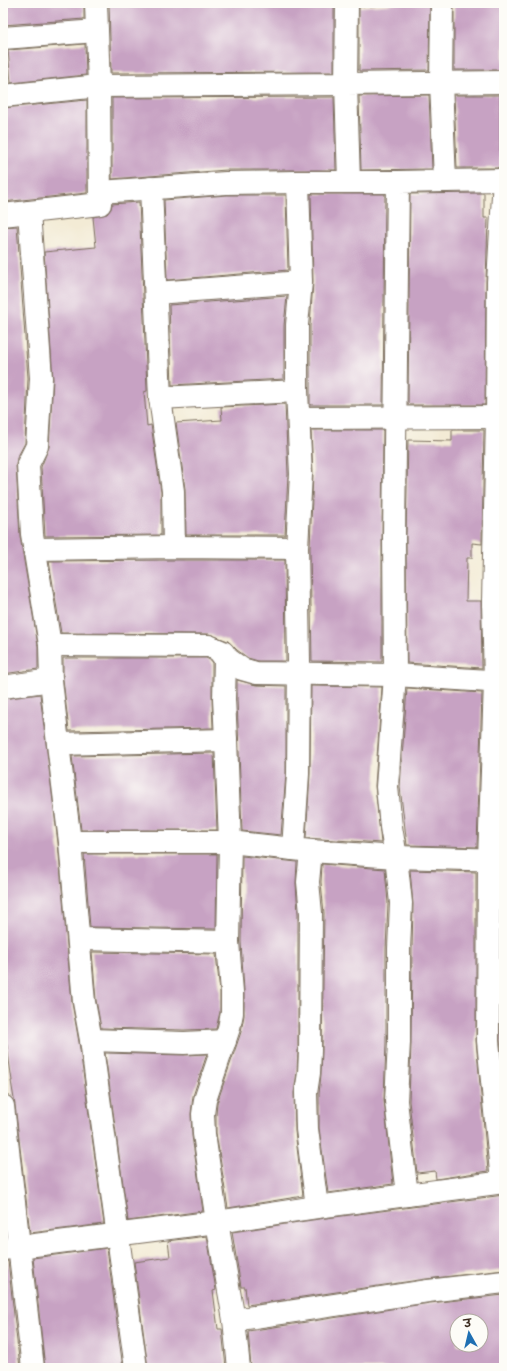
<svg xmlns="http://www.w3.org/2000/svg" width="507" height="1371" font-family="Delius,'Playpen Sans Deva',sans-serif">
  <rect width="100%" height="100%" fill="#fdfcf7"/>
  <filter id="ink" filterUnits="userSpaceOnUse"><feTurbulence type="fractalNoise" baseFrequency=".025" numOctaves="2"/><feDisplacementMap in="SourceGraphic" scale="8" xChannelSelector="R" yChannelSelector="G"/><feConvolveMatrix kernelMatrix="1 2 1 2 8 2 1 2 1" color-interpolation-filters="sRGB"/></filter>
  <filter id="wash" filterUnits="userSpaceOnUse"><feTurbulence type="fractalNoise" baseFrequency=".012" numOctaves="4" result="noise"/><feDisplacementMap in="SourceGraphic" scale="16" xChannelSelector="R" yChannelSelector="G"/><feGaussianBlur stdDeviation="0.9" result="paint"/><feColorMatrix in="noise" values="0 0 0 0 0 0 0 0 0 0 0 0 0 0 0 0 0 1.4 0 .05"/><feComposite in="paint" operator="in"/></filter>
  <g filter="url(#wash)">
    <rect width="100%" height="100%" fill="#f3ebd5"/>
    <g id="blocks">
      <!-- building -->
      <g fill="#c7a2c3" fill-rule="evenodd">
        <path d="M3,3H84V19L3,25Z"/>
        <path d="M109,3H334V72L111,73Z"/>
        <path d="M396,3H430L429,70L359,71V7L396,4Z"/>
        <rect x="454" y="3" width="50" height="67"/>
        <path d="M85,44L86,75L11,83L8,50Z"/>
        <path d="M429,95L432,169L361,170L359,96Z"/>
        <path d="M454,95H500V166L497,168H457Z"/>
        <path d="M334,97L336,170H226L112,179V98Z"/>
        <path d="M87,100V193L3,202V108Z"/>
        <path d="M484,193V218H488L486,282L485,405H408L410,194Z"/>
        <path d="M311,194H385L383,405H310V326L313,282Z"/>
        <path d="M227,195H286L288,270L167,280L164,200Z"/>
        <path d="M139,202L147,389V391L144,392L147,426L151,425L161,492V535L45,536L41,467L49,447L53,379L44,252L96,247L93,217L107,214L111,209L112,204Z"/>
        <path d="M17,226L28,378L25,443L17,458L16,465L20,536L38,646V669L3,674V227Z"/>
        <path d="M287,296L284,325V379L172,385L169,305Z"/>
        <path d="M285,404L288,474L285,535H186L185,489L176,423L222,420L221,407Z"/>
        <path d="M311,430H383L382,537V662L312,661L310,548L313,473Z"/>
        <path d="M452,430H484L482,544L472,543V558H467L466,601H481L482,668L407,663L406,537L408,440L452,441Z"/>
        <path d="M174,560H285L286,661H258L248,658L237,650L228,641L209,634L61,633L49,561Z"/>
        <path d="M63,658H206L210,660L212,663V699L213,728L69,731L63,679Z"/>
        <path d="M237,680L256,685L286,686V774L281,835L242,831L237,699Z"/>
        <path d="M311,686L382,687L375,786L381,843L306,838L310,774Z"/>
        <path d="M407,688L482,693L477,847L407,845L400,787Z"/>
        <path d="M40,694L58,843L72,1003L79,1042L104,1224L30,1233L15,1105L11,1081H12L3,1018V699Z"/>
        <path d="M214,753L217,830H81L72,756Z"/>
        <path d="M84,854H217L216,929L90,927Z"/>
        <path d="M242,856L297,862L296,883L298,914V1051L297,1072L294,1093L295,1131L303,1196L228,1208L216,1133V1115L217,1103L241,1032L244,1015V991L241,942Z"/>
        <path d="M322,864L385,869L388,903L386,949V1042L384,1100L393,1184L328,1193L319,1128V1094L321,1074L322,1051L324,913L321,882Z"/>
        <path d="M410,870L476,872V1041L488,1171L436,1179L435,1171L417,1173L409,1101L411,1043L412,949L413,904Z"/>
        <path d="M501,872H504V1076L500,1040Z"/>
        <path d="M92,952L216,954L220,992V1012L216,1029L184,1030L101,1028L96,1000Z"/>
        <path d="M105,1053L184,1055L207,1054L193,1096L191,1114L192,1136L203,1211L128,1221Z"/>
        <path d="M504,1195V1270L426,1279L247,1305L245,1287H241L232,1232L319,1219Z"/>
        <path d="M207,1236L216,1290L213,1291L218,1329H222L226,1368H148L134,1262L170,1257L168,1241Z"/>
        <path d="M107,1248L123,1368H45L33,1258Z"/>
        <path d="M3,1261H8L20,1368H3Z"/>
        <path d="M504,1295V1368H251L248,1331L430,1303ZM457,1321H481V1345H457Z"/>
      </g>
    </g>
  </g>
  <g filter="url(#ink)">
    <use href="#blocks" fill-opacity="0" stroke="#7b6e5e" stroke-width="1"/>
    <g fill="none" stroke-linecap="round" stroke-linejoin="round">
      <defs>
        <g id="minor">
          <path d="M3,38L97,31"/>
          <path d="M3,96L99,86L346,84L347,3"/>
          <path d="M445,181L504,180"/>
          <path d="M349,182H398"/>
          <path d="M151,188L160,398L173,491L174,547"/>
          <path d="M100,192L226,183L298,182"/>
          <path d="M3,215L29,212"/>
          <path d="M156,293L301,282"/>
          <path d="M160,398L297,391"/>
          <path d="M299,418L504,417"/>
          <path d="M35,549L174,547L297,548"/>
          <path d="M50,645L209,646L223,652L228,659L242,669L256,673L395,675L504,682"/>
          <path d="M219,651L225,659L224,699L226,740L230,842L228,942L232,992V1013L229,1028L205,1100L203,1114L204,1134L217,1222L234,1320L239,1368"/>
          <path d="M51,680L58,744L226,740"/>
          <path d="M3,687L51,680L50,645L32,534L28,464L37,446L41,378L29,212L100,204L99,86L96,3"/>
          <path d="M58,744L70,842L84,1002L91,1040L136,1368"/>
          <path d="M70,842H230L311,851L396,857L503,860"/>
          <path d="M293,849L298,774L299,661L297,548L301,474L297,391V325L301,282L298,182H349L346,84L504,82"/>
          <path d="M311,851L308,882L311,913L310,1051L309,1073L306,1093L307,1129L317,1207"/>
          <path d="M79,939L228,942"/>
          <path d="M91,1040L184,1043L225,1041"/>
          <path d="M3,1106L33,1368"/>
          <path d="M502,1182L488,1041L489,860L495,682L493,602L497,417L498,282L504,178"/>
          <path d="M407,1195L396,1101L399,1042V949L401,903L396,857L391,827L387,787L395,675L394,537L398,182L445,181L441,82L442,3"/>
          <path d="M3,1249L217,1222L317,1207L504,1182"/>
          <path d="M234,1320L428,1291L504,1282"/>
        </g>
      </defs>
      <!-- minor casing -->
      <use href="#minor" stroke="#7b6e5e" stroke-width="24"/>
      <!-- minor -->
      <use href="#minor" stroke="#fff" stroke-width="22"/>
    </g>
  </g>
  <!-- margin -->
  <rect width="507" height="1371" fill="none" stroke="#fdfcf7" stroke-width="16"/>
  <!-- north arrow -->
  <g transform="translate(469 1333) rotate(352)"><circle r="19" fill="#fdfcf7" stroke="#afa8a0"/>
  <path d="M0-3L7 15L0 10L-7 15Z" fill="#1f6fb2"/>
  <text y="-6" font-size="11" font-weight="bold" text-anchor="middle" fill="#3b2a1e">उ</text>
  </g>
</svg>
